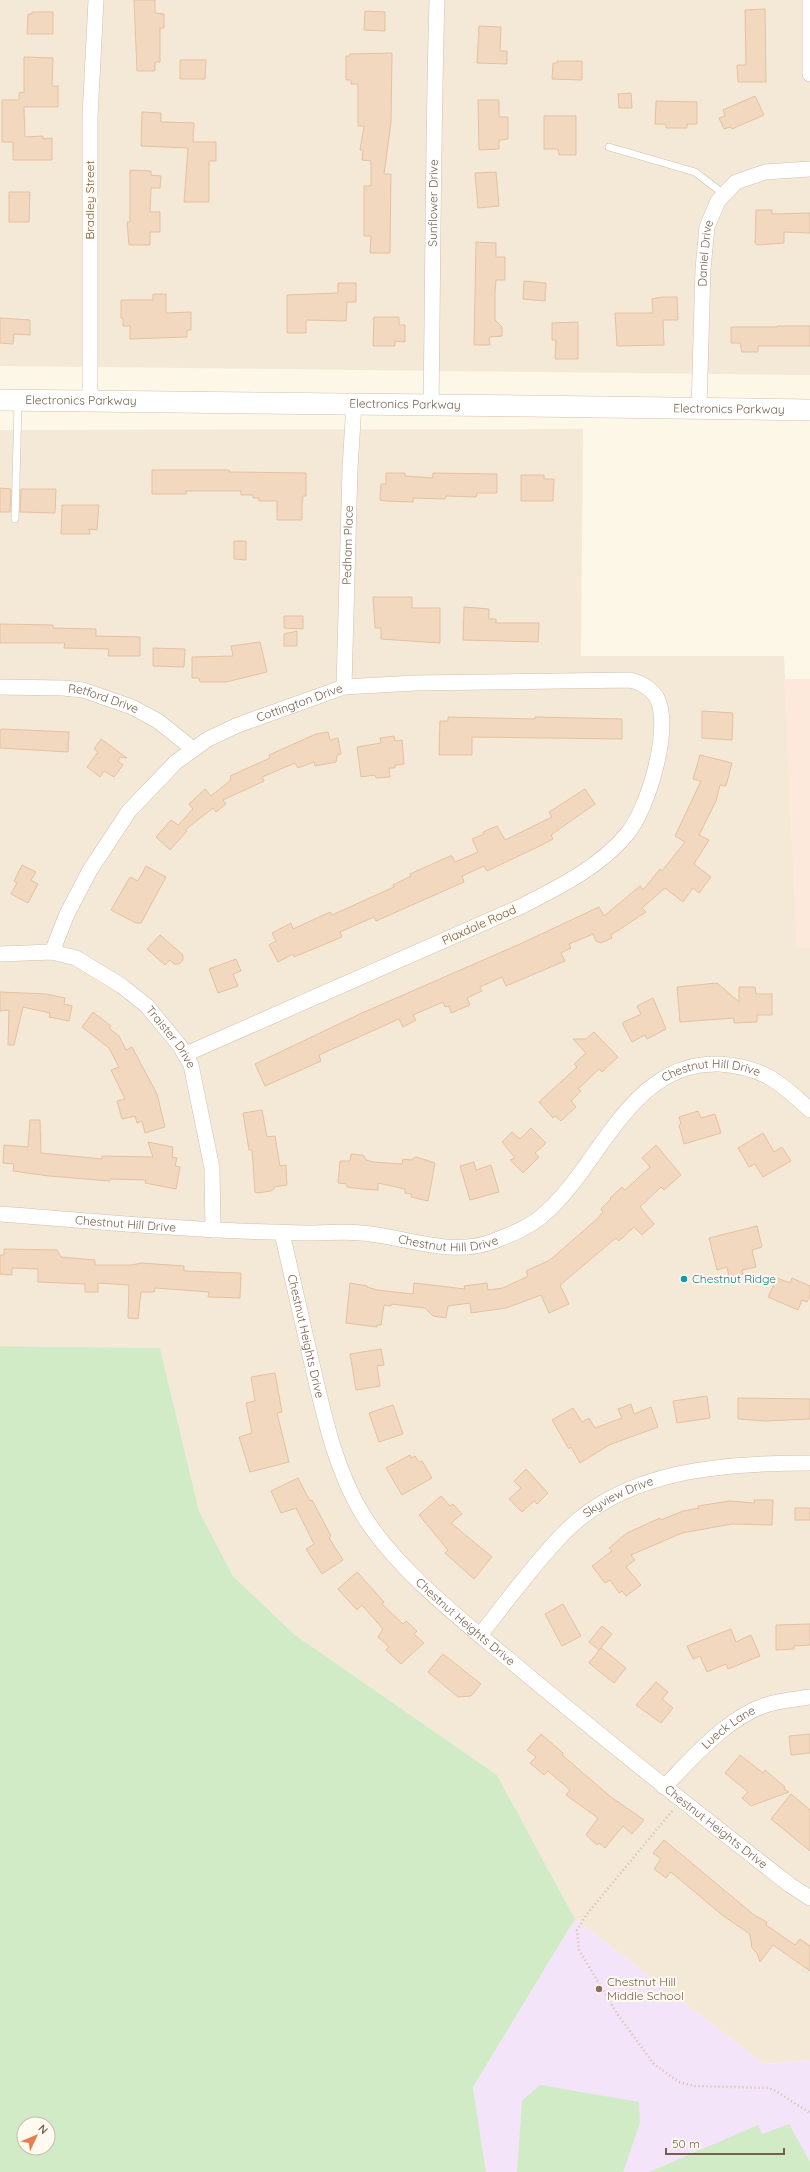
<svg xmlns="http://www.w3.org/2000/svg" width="810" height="2172" font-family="Quicksand,sans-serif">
  <rect width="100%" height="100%" fill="#fdf7e8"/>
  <!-- residential -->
  <g fill="#f4e9d6">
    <path d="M0,0H810V375L0,366Z"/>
    <path d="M583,429L581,656H784L797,948H810V2060L764,2064L575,1919L497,1775L295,1635L233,1576L199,1511L160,1348L0,1346V430Z"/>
  </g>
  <!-- commercial -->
  <path fill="#fde9dc" d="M784,679H810V948H797Z"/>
  <!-- education -->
  <path fill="#f4e4f9" d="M575,1919L764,2064L810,2060V2172H486L473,2087Z"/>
  <!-- green -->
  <g fill="#d1ebc6" fill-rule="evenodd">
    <path d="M0,1346L160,1348L199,1511L233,1576L295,1635L497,1775L575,1919L473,2087L486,2172H0ZM24,2124H48V2148H24Z"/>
    <path d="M540,2085L639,2102L640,2123L623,2172H517L522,2101Z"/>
    <path d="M789,2124L810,2162V2172H649L758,2125L762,2134Z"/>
  </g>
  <!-- building -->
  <g fill="#f2d8bf" stroke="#e5c19f">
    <path d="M134,0H155V13L164,14V28H160V62H155V71H137Z"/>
    <path d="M765,9L766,82H738L737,65H746L745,10Z"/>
    <path d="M365,11L385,12V31L364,30Z"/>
    <path d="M32,12H53V34H27L28,14H32Z"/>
    <path d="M479,26L501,27L500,51H507V64L477,63Z"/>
    <path d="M392,53L391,122L384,174H391L390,253H370L371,236H364V186H371V161L362,160L363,150H360L364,126H358V84H351V80H346V56H350V54Z"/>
    <path d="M24,57L53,58L52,86H58V107H24L25,137L43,136V139L52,138V160H13V142H2V100H19V93L24,92Z"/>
    <path d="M180,60H206L205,79H180Z"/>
    <path d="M557,61H582V80L552,79L553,63H557Z"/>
    <path d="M631,93L632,108H619L618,94Z"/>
    <path d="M755,96L764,115L732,129L730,127L724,129L719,118L725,116L723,110Z"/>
    <path d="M478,100H499V117H508V139L499,140V149L479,150Z"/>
    <path d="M656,101L697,102V124H687V128H666V124H655Z"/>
    <path d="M142,112L161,113V122L194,123L193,142H216V161H209V202H184L188,148L141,146Z"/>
    <path d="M544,116H576V155H559L558,149H544Z"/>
    <path d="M130,170L151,171V175L161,176L160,188H151L150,212H160V232H150V245H129L127,222H130Z"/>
    <path d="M496,172L499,206L478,208L475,173Z"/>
    <path d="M9,192H30L29,222H9Z"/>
    <path d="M756,210H772V214L810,213V233L784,232V243L757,245L755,243Z"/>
    <path d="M476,242L496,243V257H505V280H496L495,291V320L502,327V336L489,337L490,345H474Z"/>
    <path d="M524,281L546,283L545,301L523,299Z"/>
    <path d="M338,283H356V302H347L346,321L306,320V333H287V295L338,293Z"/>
    <path d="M153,294H166V313L191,312V330H187V337L130,339V326H123V318H121V300H153Z"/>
    <path d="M662,297H677L678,320H663L664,345L617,346L615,313H653L652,299Z"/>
    <path d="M374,317H399V325H405V342L395,341V346H373Z"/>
    <path d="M0,318L30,320V335L14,334L13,344L0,343Z"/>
    <path d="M578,322V359H555L556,340H552V323Z"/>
    <path d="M777,326H810V346H758V352H742L740,343H731V327H777Z"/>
    <path d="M152,470H229V472L306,473V496H303L302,504V520H277V501H259V498H253V495H241V491H186V494H152Z"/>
    <path d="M386,473H405V476L433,478V473L497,474V493H477L476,497L446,496L445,499L413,498V502L386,501L380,500L381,484H386Z"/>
    <path d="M521,475H544V479H554L553,501H521Z"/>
    <path d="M0,488L11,489L10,512H0Z"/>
    <path d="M21,489H56L55,513L20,512Z"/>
    <path d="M62,505H99L97,530L89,529L90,534H61Z"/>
    <path d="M234,541H246V560L234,559Z"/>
    <path d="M373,597H412V608H440V643L381,639V628H375Z"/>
    <path d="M464,607L489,609V619H496V623H539L538,642L463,640Z"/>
    <path d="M284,616H303V629L284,628Z"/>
    <path d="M0,624L53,625V628L96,629V636L140,637V656H108L109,649L64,648L65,643H0Z"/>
    <path d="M297,631V646H284V634Z"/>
    <path d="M260,642L267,672L226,682H200L199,678H192V657L233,656L231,646Z"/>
    <path d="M153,648L185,649L184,667L153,666Z"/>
    <path d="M702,711L733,713L732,740L702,738Z"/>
    <path d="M448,717L535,719V717L622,719V739L472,737V755H439L440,721H448Z"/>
    <path d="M2,729L69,732L68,752L0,748V730Z"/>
    <path d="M328,732L330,740L338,738L341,754L337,755L336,762L315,766L314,762L298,768L295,763L262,777L264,781L223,800L226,804L216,812L213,808L185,830L187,831L170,850L156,837L171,820L178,825L193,809L189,804L205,789L211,796L231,780L230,776L270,758L269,755L316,734Z"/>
    <path d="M394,736L395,741L402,740L404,764L395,765V768H389L390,777L376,778L375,775L361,777L357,747L381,743L380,738Z"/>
    <path d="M101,739L127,758L120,757L118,761L123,765L114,777L104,771L100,777L87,767L98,752L94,749Z"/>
    <path d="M700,755L732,763L726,786L720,785L716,801L699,835L709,840L694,864L711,877L699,893L693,888L683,902L665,888L642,908L646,912L611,935L612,938L601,943L596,941L593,934L569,944L571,948L561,953L565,961L506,986L502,977L480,987L482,991L467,998L470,1005L451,1013L449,1006L445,1007L443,1002L413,1015L416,1020L403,1027L399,1019L319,1055L321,1061L265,1086L255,1064L362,1013L520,944L599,907L604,916L640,886L643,890L660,869L662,871L685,842L675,836L701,781L693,779Z"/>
    <path d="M585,789L595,804L551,835L553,839L544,844L487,871L484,866L462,876L464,882L376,921L374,917L340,932L342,937L294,957L293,954L278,962L269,945L276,941L272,933L291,923L293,929L330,912L332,915L394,887L393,885L411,876L410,874L450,856H452L455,862L478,852L472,839L484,834L483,832L497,826L505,840L552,817L549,812Z"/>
    <path d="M22,865L36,872L31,880L38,884L28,903L11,894L17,883L14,881Z"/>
    <path d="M146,866L166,877L141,923H136L111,910L130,877L138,881Z"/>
    <path d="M160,935L183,955V960L179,964H174L170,960L165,965L147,949Z"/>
    <path d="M236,959L241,971L233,974L238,986L218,993L209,969Z"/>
    <path d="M717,983L739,1002V987H755L756,994H772V1015H757V1022L734,1023V1018L680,1022L677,987Z"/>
    <path d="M0,992L46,994L65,998L64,1004L72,1006L69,1021L49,1017L50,1013L23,1007L14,1045H8L9,1010L0,1011Z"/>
    <path d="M653,998L666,1029L647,1039L645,1035L632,1042L622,1023L641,1014L637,1006Z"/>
    <path d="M93,1012L111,1026L109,1028L119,1036L126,1050L132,1047L157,1094L165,1127L145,1133L142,1121L137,1123L135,1116L122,1119L117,1101L125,1099L111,1070L119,1067L109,1048L82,1027Z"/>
    <path d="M594,1032L618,1057L602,1072L599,1069L578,1089L581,1091L571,1101L576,1107L561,1121L555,1116L553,1118L539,1102L577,1067L574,1064L586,1053L573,1039H586Z"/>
    <path d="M262,1110L267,1137L275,1136L280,1166L286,1165L287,1185L274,1187V1189L271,1191L258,1193L255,1192L252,1150H249L243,1113Z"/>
    <path d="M698,1111L701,1118L715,1114L721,1133L684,1144L679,1125L681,1124L679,1117Z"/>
    <path d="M30,1120H40L41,1153L102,1159V1156L153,1157L148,1142L173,1147L172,1157L177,1158L175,1166L180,1167L176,1189L145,1183L146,1180L111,1179L110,1181L49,1176L13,1171L14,1164L3,1163L4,1145L28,1147Z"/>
    <path d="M531,1128L546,1143L535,1153L539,1157L523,1173L510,1160L515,1158L502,1142L512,1132L520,1139Z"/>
    <path d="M763,1133L774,1152L782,1147L791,1161L763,1177L755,1164L749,1167L738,1148Z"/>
    <path d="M656,1145L681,1175L664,1190L661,1187L640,1207L654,1224L642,1235L634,1227L619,1241L616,1238L560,1285L569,1304L549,1313L541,1295L506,1308L471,1313L470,1303L448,1306L446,1318L433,1316L425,1308L391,1304V1306L384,1305L381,1325H377V1327L346,1323L350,1283L367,1286V1287L377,1290L413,1294L414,1283L465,1289L464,1286L487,1283L488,1290L503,1288L522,1279L528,1276L526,1271L550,1260L597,1219L603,1212L601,1209L611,1199L610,1198L622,1187L625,1190L650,1167L642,1158Z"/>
    <path d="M351,1154L363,1155L366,1160L374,1162L402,1164L403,1159L411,1160L416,1157L435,1163L428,1201L411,1197L412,1194L405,1193V1189L378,1183V1190L362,1189L347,1187V1184L338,1183L340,1161H350Z"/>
    <path d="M474,1162L476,1170L491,1165L499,1192L470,1200L460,1166Z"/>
    <path d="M757,1226L762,1247L752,1250L756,1267L742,1270L743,1274L729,1277L727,1267L717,1270L709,1238Z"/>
    <path d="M4,1249L57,1250L61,1257L95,1260V1265H132L141,1263L184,1266V1271L241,1273L240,1298L208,1297L209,1292L155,1288L154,1292H141L138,1319L128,1318L129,1285L98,1283V1292H85V1284L38,1282V1269L12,1268V1275L0,1274V1255H4Z"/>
    <path d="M777,1278L790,1283L792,1278L810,1286V1295L807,1302L802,1300L798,1310L768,1297Z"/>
    <path d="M381,1349L384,1365L377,1366L380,1386L356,1390L350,1354Z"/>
    <path d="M275,1373L282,1412L277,1413L289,1462L250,1472L239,1437L252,1433L246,1403L255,1401L251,1377Z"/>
    <path d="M707,1396L710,1418L677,1423L673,1401Z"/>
    <path d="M738,1398L810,1399V1419L765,1421L738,1419Z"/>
    <path d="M631,1404L634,1414L651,1407L658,1427L609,1445L580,1463L571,1447L569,1449L552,1420L573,1408L582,1422L589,1418L595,1428L622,1418L618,1409Z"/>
    <path d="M393,1405L403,1434L379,1442L369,1413Z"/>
    <path d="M410,1455L411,1458L415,1456L419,1462L422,1461L432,1478L402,1495L386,1468Z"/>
    <path d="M526,1469L548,1493L537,1504L534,1501L522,1512L509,1499L521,1488L514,1481Z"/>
    <path d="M298,1478L310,1501L312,1500L331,1536L329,1538L343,1560L322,1574L306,1549L314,1544L296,1508L281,1513L271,1491Z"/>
    <path d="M441,1496L450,1506L453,1504L462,1514L451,1523L492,1557L474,1579L445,1553L448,1550L419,1515Z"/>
    <path d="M754,1500H773L772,1525L732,1524L682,1533L631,1555L635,1560L626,1567L641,1585L626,1596L622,1591L619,1593L610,1580L605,1583L592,1566L612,1551L609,1548L627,1533L660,1518L661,1520L683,1511L699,1508L698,1506L729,1501L755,1503Z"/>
    <rect x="795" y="1508" width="15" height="12"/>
    <path d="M357,1572L384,1602L382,1604L403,1624L406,1621L417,1631L414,1634L424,1643L401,1664L386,1650L389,1647L378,1637L383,1629L362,1605L357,1610L338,1589Z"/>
    <path d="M563,1604L581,1636L562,1646L545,1614Z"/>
    <path d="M810,1624V1645L794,1646V1649L776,1650V1625Z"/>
    <path d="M602,1626L612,1634L599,1650L589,1642Z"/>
    <path d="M731,1629L736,1642L751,1635L760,1656L728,1669L726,1664L707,1672L700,1656L693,1659L687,1646Z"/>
    <path d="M601,1648L626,1668L614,1683L589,1663Z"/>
    <path d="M443,1654L481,1684L471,1696L458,1697L428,1672Z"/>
    <path d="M656,1682L668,1692L662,1699L673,1708L661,1723L636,1705Z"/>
    <path d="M541,1734L563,1753L562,1755L611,1797L644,1820L632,1834L623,1826L605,1848L599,1843L597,1845L586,1835L598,1818L566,1795L570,1790L548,1771L544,1775L530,1763L536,1757L527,1750Z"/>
    <path d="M810,1734V1753L791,1755L789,1736Z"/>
    <path d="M740,1755L763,1773L765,1770L785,1787L784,1789L789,1792L751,1806L742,1798L748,1792L725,1773Z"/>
    <path d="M791,1794L810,1810V1851L771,1819Z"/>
    <path d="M664,1840L754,1915L767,1922L766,1925L795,1945L800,1939L810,1946V1971L773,1945L760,1962L757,1953L752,1948L750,1934L722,1915L671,1872L666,1878L654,1869L661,1859L653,1853Z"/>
  </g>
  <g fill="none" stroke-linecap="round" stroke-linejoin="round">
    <defs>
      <g id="service">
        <path d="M609,147L695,172L725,195"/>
        <path d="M15,519L18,402"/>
      </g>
      <g id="minor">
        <path d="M810,0V74"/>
        <path d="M90,401V117L96,0"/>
        <path id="s1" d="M431,406C433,270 433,135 437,0"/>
        <path id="s2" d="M699,409L703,269L707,227L718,201L736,182L765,172L810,169"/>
        <path id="s3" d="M0,687L63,688L83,690L132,707L158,721L193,749"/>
        <path id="s4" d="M344,687L350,468L354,404"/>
        <path id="s5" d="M52,952L67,914L90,870L129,811L176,762L208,739L238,725L344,687L415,683L630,680C640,682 652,689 657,698C672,729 648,809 627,834C600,867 559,887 522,906L186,1054"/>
        <path id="s6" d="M0,954L52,952L76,958L122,986L147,1006L180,1046L191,1065L212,1168L213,1230"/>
        <path id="s7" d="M0,1214C80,1220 159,1228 239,1231C263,1232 287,1233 311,1233C328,1233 345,1231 361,1233C405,1236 450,1258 494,1241C511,1234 528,1228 542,1216C601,1167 629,1060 720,1064C763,1067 780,1082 810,1110"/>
        <path id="s8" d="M282,1233C292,1277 302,1320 312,1364C324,1415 335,1469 363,1515C398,1571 462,1620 513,1663C604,1739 696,1812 790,1885L810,1898"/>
        <path id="s9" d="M480,1635C507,1601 533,1565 563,1534C625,1469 725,1463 810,1463"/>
        <path id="s10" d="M664,1787C694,1757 730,1713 773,1703C785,1700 798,1699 810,1697"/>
      </g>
      <g id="secondary">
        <path id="s11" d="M0,400C270,401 540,407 810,410"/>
      </g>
    </defs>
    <!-- service casing -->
    <use href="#service" stroke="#cfbfad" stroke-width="8"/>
    <!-- minor casing -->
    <use href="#minor" stroke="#cfbfad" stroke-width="16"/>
    <!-- secondary casing -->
    <use href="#secondary" stroke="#d2c0ab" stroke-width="22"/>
    <!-- path -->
    <path stroke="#d8bca2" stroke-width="2.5" stroke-dasharray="1 3" stroke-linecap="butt" d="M672,1811L587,1914L577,1930L579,1950L618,2015L654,2064L679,2082L695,2086L768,2088L776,2091L810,2113"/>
    <!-- service -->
    <use href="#service" stroke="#fff" stroke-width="7"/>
    <!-- minor -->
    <use href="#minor" stroke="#fff" stroke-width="15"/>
    <!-- secondary -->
    <use href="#secondary" stroke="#fff" stroke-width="21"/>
  </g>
  <!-- markers -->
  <circle fill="#0f9aa8" stroke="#fffaef" stroke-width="1.5" cx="684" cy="1279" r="4"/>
  <circle fill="#8d6e63" stroke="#fffaef" stroke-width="1.5" cx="599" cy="1989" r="4"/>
  <g text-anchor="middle" stroke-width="4" stroke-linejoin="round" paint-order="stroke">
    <!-- street labels -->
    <g font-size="12" fill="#775f4b" stroke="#fffaef">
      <text transform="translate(90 200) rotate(-90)" y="4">Bradley Street</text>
      <text dy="4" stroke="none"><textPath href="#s1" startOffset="203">Sunflower Drive</textPath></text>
      <text dy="4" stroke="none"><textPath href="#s2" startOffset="156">Daniel Drive</textPath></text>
      <text dy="4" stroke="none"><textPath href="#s11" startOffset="81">Electronics Parkway</textPath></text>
      <text dy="4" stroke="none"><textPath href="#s11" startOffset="405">Electronics Parkway</textPath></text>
      <text dy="4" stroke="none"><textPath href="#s11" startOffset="729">Electronics Parkway</textPath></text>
      <text dy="4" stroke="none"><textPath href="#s4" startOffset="142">Pedham Place</textPath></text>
      <text dy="4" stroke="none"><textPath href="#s3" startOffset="105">Retford Drive</textPath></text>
      <text dy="4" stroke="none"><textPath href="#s5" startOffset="367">Cottington Drive</textPath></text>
      <text transform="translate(479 925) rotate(-24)" y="4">Plaxdale Road</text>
      <text dy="4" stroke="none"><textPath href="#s6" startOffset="202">Traister Drive</textPath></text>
      <text dy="4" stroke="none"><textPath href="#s7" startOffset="785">Chestnut Hill Drive</textPath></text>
      <text dy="4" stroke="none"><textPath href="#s7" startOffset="126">Chestnut Hill Drive</textPath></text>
      <text dy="4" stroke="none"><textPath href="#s7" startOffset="450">Chestnut Hill Drive</textPath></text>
      <text dy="4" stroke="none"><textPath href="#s8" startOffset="106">Chestnut Heights Drive</textPath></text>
      <text dy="4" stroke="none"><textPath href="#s9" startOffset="198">Skyview Drive</textPath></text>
      <text dy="4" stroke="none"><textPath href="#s8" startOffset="443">Chestnut Heights Drive</textPath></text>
      <text dy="4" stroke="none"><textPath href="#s10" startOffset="88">Lueck Lane</textPath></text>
      <text dy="4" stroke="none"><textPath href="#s8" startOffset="767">Chestnut Heights Drive</textPath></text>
    </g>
    <!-- culture labels -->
    <g font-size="12" fill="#0d838f" stroke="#fffaef" text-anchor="start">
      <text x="692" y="1283">Chestnut Ridge</text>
    </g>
    <!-- education labels -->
    <g font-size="12" fill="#785e54" stroke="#fffaef" text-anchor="start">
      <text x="607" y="1986">Chestnut Hill<tspan x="607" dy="14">Middle School</tspan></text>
    </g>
  </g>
  <!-- north arrow -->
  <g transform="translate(36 2136) rotate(46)"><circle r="19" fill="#fffaef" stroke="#c9bcad"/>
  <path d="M0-3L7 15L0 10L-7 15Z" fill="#e77e4d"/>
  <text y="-6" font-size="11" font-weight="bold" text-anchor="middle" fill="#775f4b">N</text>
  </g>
  <!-- scale -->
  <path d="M666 2148v6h118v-6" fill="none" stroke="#775f4b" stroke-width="2"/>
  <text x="672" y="2148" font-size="12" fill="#775f4b" stroke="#fffaef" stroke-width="3" paint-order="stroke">50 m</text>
</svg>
